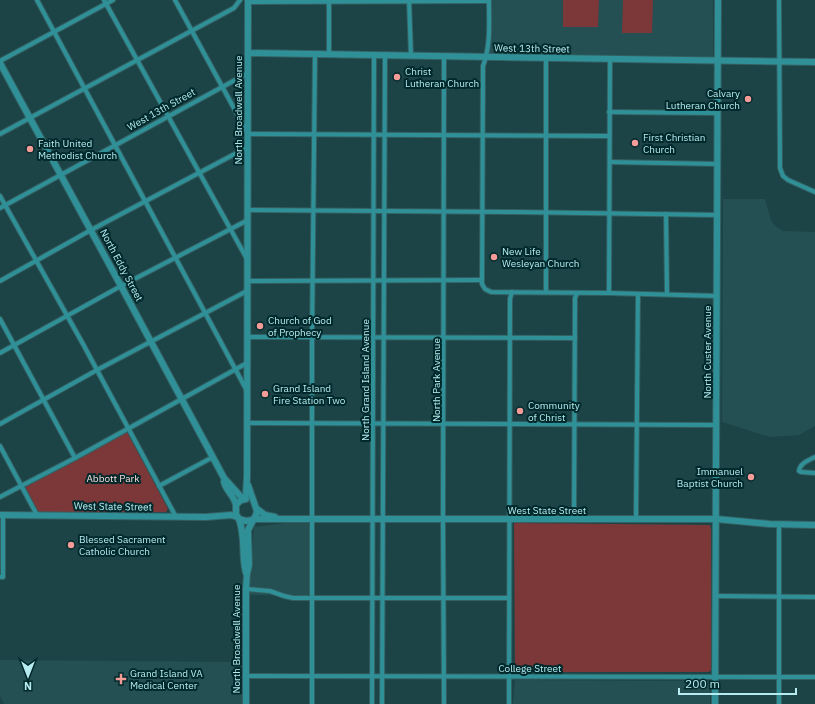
<svg xmlns="http://www.w3.org/2000/svg" width="815" height="704" font-family="'IBM Plex Sans',sans-serif">
  <rect width="100%" height="100%" fill="#1c4346"/>
  <!-- built -->
  <g fill="#245053">
    <path d="M490,0H713V57L489,53Z"/>
    <path d="M723,199H765L771,220L775,226L783,231L815,232V426L799,435L770,437L722,422Z"/>
    <path d="M310,520V596L249,595L254,527Z"/>
    <path d="M0,660L243,662L242,704H4L0,696Z"/>
    <path d="M515,680L707,681L710,684V704H513Z"/>
  </g>
  <!-- green -->
  <g fill="#7c3838">
    <path d="M563,0H599L598,27H563Z"/>
    <path d="M623,0H653L652,33H622Z"/>
    <path d="M127,432L168,509L166,512H38L25,487Z"/>
    <path d="M515,523L710,525L711,529V670L709,672H515L514,524Z"/>
  </g>
  <g fill="none" stroke-linecap="round" stroke-linejoin="round">
    <defs>
      <g id="street">
        <path d="M37,0C106,130 177,259 246,389"/>
        <path d="M104,0L247,259"/>
        <path d="M175,0L248,134L609,136"/>
        <path d="M409,0L411,56"/>
        <path d="M489,0C489,23 491,45 483,66L482,284L485,289L491,292L609,293L717,296"/>
        <path d="M779,0L780,168L783,176L788,180L815,192"/>
        <path d="M248,2L489,1"/>
        <path d="M329,55V0"/>
        <path d="M546,58V292"/>
        <path d="M0,61L113,0"/>
        <path d="M609,112L718,113"/>
        <path d="M0,134L234,8L240,0"/>
        <path d="M610,162L718,164"/>
        <path d="M0,196L83,344L176,517"/>
        <path d="M0,208L248,73"/>
        <path d="M248,210L515,212L718,215"/>
        <path d="M666,214L667,294"/>
        <path d="M0,281L91,230L248,147"/>
        <path d="M247,281L482,280"/>
        <path d="M609,293L610,59"/>
        <path d="M0,319L75,458"/>
        <path d="M247,337L575,338"/>
        <path d="M0,353L121,286L248,220"/>
        <path d="M247,423L716,425"/>
        <path d="M0,424L97,370L247,291"/>
        <path d="M0,446L37,515"/>
        <path d="M815,457C809,460 800,463 799,471L801,472L815,473"/>
        <path d="M159,486L213,457"/>
        <path d="M0,497L75,458L247,363"/>
        <path d="M574,520L575,298L577,293"/>
        <path d="M636,520L638,294"/>
        <path d="M0,577H3V515"/>
        <path d="M246,589L270,591L284,596L293,598H509"/>
        <path d="M716,596L815,597"/>
        <path d="M246,676L815,677"/>
        <path d="M312,704V337L315,54"/>
        <path d="M372,704L374,55"/>
        <path d="M382,704L385,55"/>
        <path d="M444,704L443,520L444,56"/>
        <path d="M509,704L510,299L512,292"/>
        <path d="M779,704V525"/>
      </g>
      <g id="secondary">
        <path d="M248,53L815,62"/>
        <path d="M0,63L121,286L224,478L243,499"/>
        <path d="M224,482C226,491 234,495 236,505"/>
        <path d="M245,499L246,494L247,477L248,0"/>
        <path d="M246,499L241,500L236,505V514L239,519L246,521L253,520"/>
        <path d="M257,509L265,515L275,517"/>
        <path d="M0,515L206,517L231,515L237,517"/>
        <path d="M239,519C246,538 241,555 246,573"/>
        <path d="M254,519H716L769,524L815,525"/>
        <path d="M246,704V589L247,574L249,565L248,530L256,515L257,511L248,485"/>
        <path d="M715,704L718,0"/>
      </g>
    </defs>
    <!-- street casing -->
    <use href="#street" stroke="#336063" stroke-width="6"/>
    <!-- secondary casing -->
    <use href="#secondary" stroke="#336063" stroke-width="8"/>
    <!-- street -->
    <use href="#street" stroke="#309097" stroke-width="4"/>
    <!-- secondary -->
    <use href="#secondary" stroke="#309097" stroke-width="6"/>
  </g>
  <!-- markers -->
  <g fill="#f59b98" stroke="#00292c" stroke-width="1.5">
    <circle cx="397" cy="77" r="4"/>
    <circle cx="748" cy="99" r="4"/>
    <circle cx="635" cy="143" r="4"/>
    <circle cx="30" cy="149" r="4"/>
    <circle cx="494" cy="257" r="4"/>
    <circle cx="260" cy="326" r="4"/>
    <circle cx="265" cy="394" r="4"/>
    <circle cx="520" cy="411" r="4"/>
    <circle cx="751" cy="477" r="4"/>
    <circle cx="71" cy="545" r="4"/>
    <path d="M119 673h4v4h4v4h-4v4h-4v-4h-4v-4h4z"/>
  </g>
  <g text-anchor="middle" stroke-width="4" stroke-linejoin="round" paint-order="stroke">
    <!-- street labels -->
    <g font-size="10" fill="#b6ecf0" stroke="#00292c">
      <text transform="translate(532 48) rotate(1)" y="4">West 13th Street</text>
      <text transform="translate(161 109) rotate(-29)" y="4">West 13th Street</text>
      <text transform="translate(238 110) rotate(-90)" y="4">North Broadwell Avenue</text>
      <text transform="translate(122 265) rotate(62)" y="4">North Eddy Street</text>
      <text transform="translate(707 352) rotate(-90)" y="4">North Custer Avenue</text>
      <text transform="translate(365 380) rotate(-90)" y="4">North Grand Island Avenue</text>
      <text transform="translate(436 380) rotate(-90)" y="4">North Park Avenue</text>
      <text transform="translate(113 506) rotate(1)" y="4">West State Street</text>
      <text x="547" y="514">West State Street</text>
      <text transform="translate(236 639) rotate(-90)" y="4">North Broadwell Avenue</text>
      <text x="530" y="672">College Street</text>
    </g>
    <!-- poi labels -->
    <g font-size="10" fill="#b6ecf0" stroke="#00292c" text-anchor="start">
      <text x="405" y="75">Christ<tspan x="405" dy="12">Lutheran Church</tspan></text>
      <text x="740" y="97" text-anchor="end">Calvary<tspan x="740" dy="12">Lutheran Church</tspan></text>
      <text x="643" y="141">First Christian<tspan x="643" dy="12">Church</tspan></text>
      <text x="38" y="147">Faith United<tspan x="38" dy="12">Methodist Church</tspan></text>
      <text x="502" y="255">New Life<tspan x="502" dy="12">Wesleyan Church</tspan></text>
      <text x="268" y="324">Church of God<tspan x="268" dy="12">of Prophecy</tspan></text>
      <text x="273" y="392">Grand Island<tspan x="273" dy="12">Fire Station Two</tspan></text>
      <text x="528" y="409">Community<tspan x="528" dy="12">of Christ</tspan></text>
      <text x="743" y="475" text-anchor="end">Immanuel<tspan x="743" dy="12">Baptist Church</tspan></text>
      <text x="79" y="543">Blessed Sacrament<tspan x="79" dy="12">Catholic Church</tspan></text>
      <text x="130" y="677">Grand Island VA<tspan x="130" dy="12">Medical Center</tspan></text>
    </g>
    <!-- park labels -->
    <g font-size="10" fill="#fbdcda" stroke="#00292c">
      <text x="113" y="482">Abbott Park</text>
    </g>
  </g>
  <!-- north arrow -->
  <g transform="translate(28 676) rotate(180)" stroke="#00292c" stroke-width="3" paint-order="stroke">
  <path d="M0-3L7 15L0 10L-7 15Z" fill="#b6ecf0"/>
  <text y="-6" font-size="11" font-weight="bold" text-anchor="middle" fill="#b6ecf0">N</text>
  </g>
  <!-- scale -->
  <path d="M679 688v6h117v-6" fill="none" stroke="#b6ecf0" stroke-width="2"/>
  <text x="685" y="688" font-size="12" fill="#b6ecf0" stroke="#00292c" stroke-width="3" paint-order="stroke">200 m</text>
</svg>
